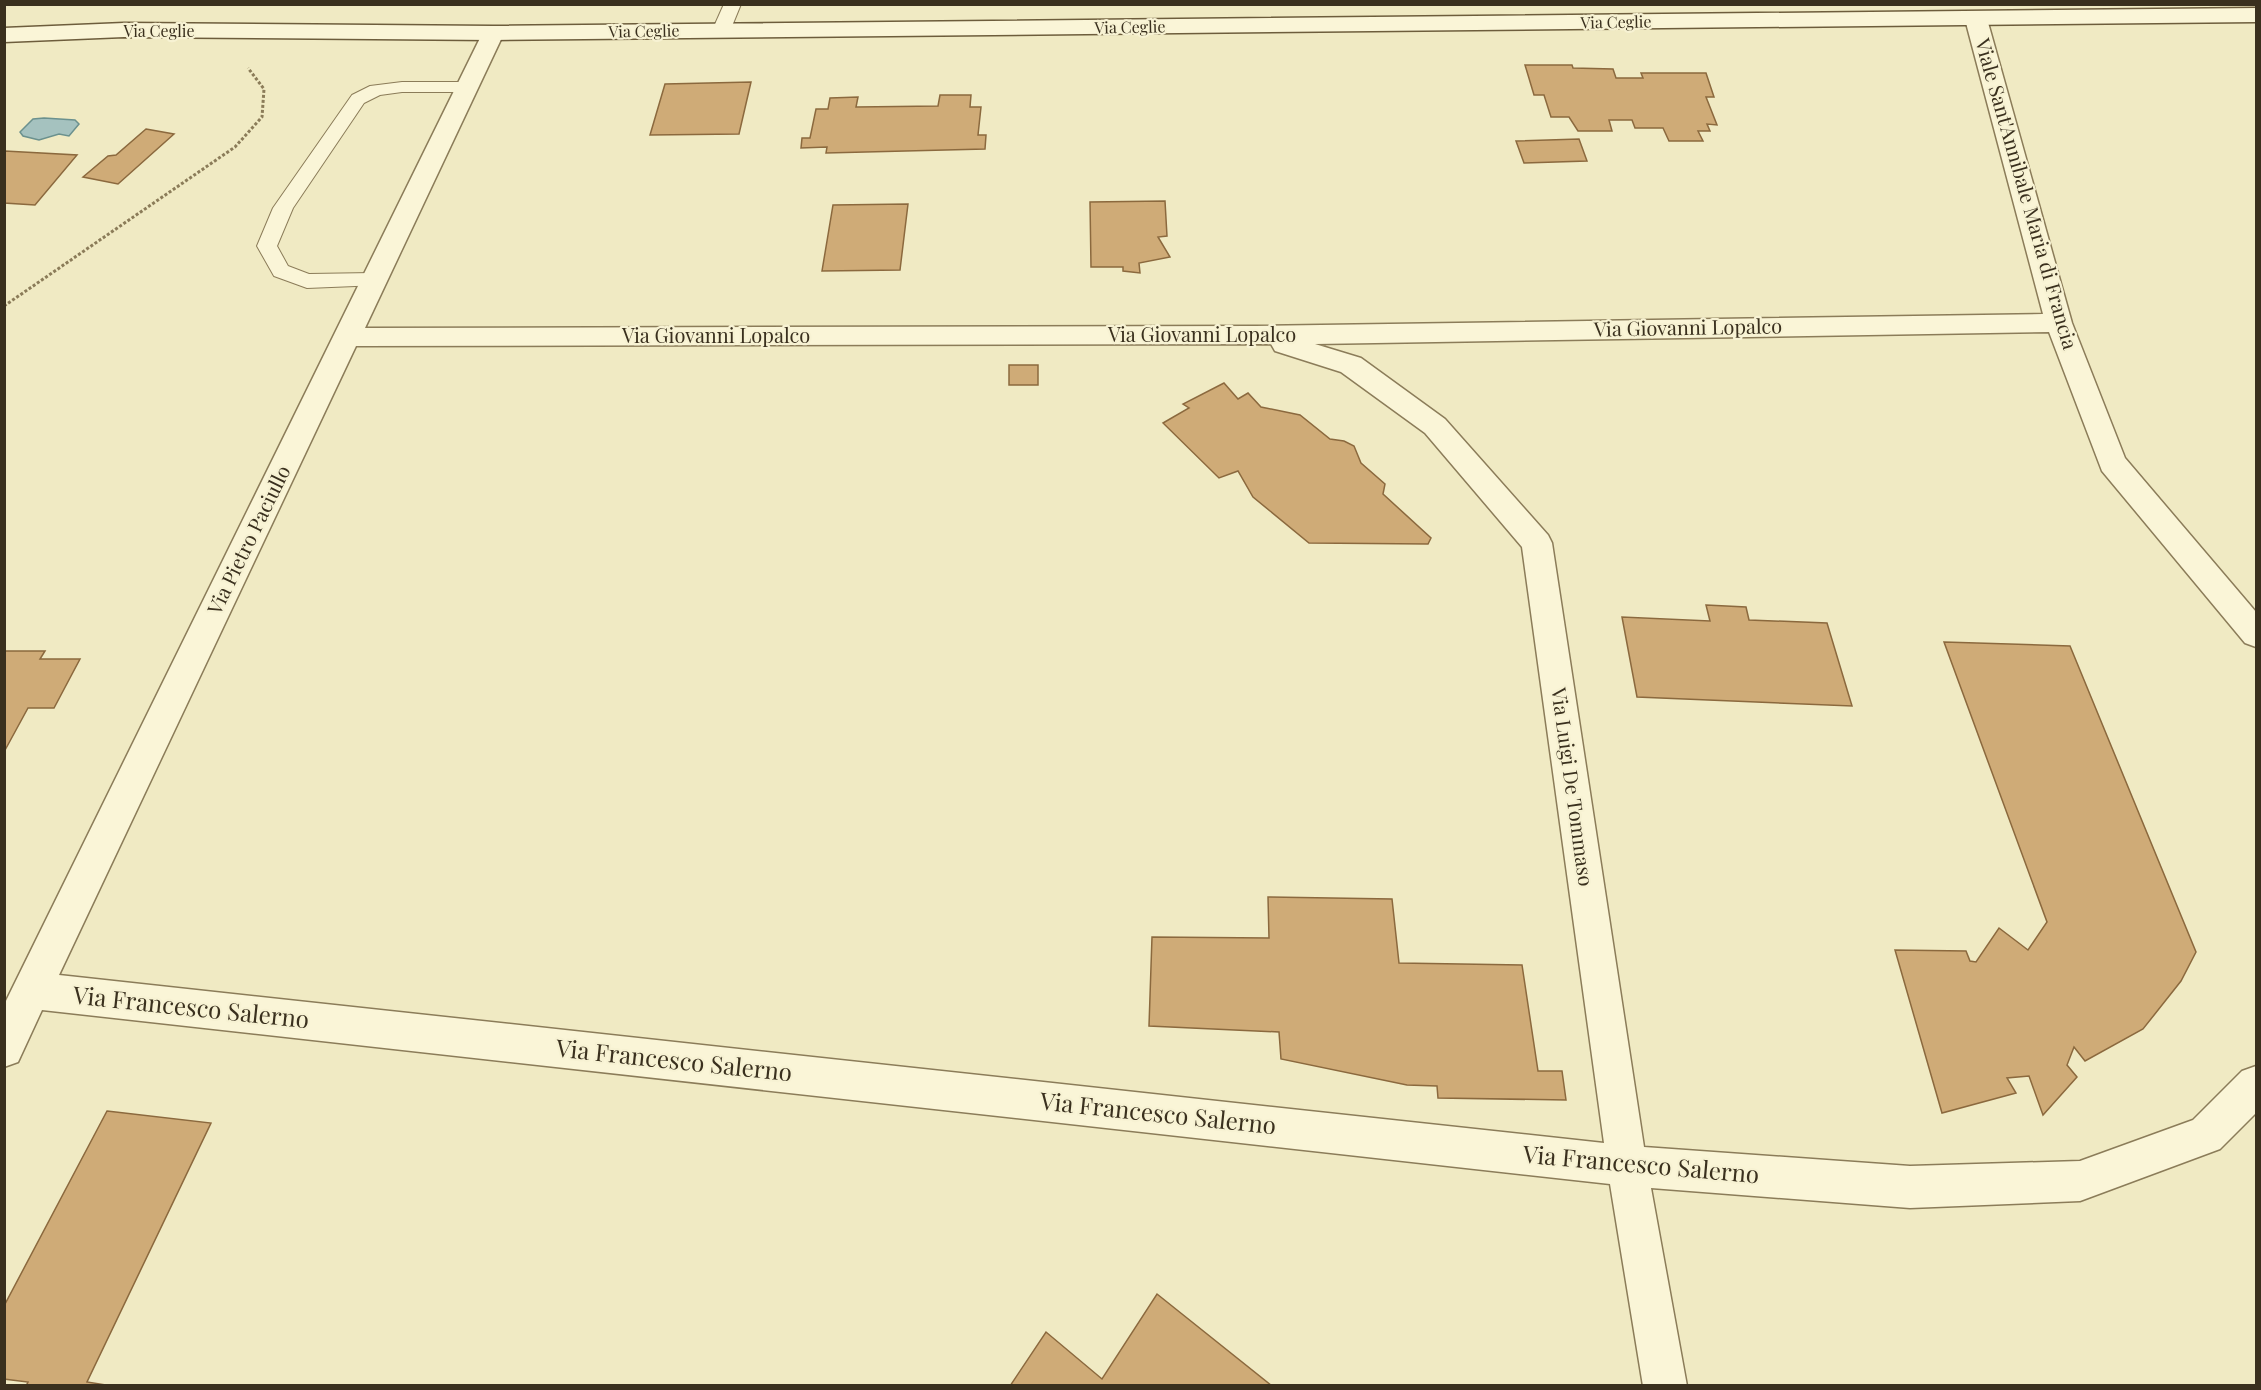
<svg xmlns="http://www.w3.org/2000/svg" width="2261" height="1390" font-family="'Playfair Display',serif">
  <rect width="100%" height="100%" fill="#f0eac3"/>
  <!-- water -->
  <path fill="#a5c2bf" stroke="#6b918e" stroke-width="1.5" d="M44,118L75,120L79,124L69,136L59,134L39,140L23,136L20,132L33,119Z"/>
  <!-- building -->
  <g fill="#cfab77" stroke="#8b693e" stroke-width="1.5">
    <path d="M1525,65H1572L1573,68L1613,69L1616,78H1643L1641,73H1706L1714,97H1706L1717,125L1707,124L1710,131H1698L1703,141H1669L1663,128H1635L1632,120H1609L1612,131H1578L1569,117H1551L1544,95H1534Z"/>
    <path d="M751,82L739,134L650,135L665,84Z"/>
    <path d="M940,95H971L970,107H981L978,135H986L985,149L826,153L827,147L801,148L802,138H810L816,109H828L830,98L858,97L856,107L938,106Z"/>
    <path d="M146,129L174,134L118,184L83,177L108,156L116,155Z"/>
    <path d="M1579,139L1587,161L1524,163L1516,141Z"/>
    <path d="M4,152L5,151L77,155L35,205L4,203Z"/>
    <path d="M1165,201L1167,236L1158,237L1170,257L1139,263L1140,273L1123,271V267H1091L1090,202Z"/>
    <path d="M908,204L900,270L822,271L833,205Z"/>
    <rect x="1009" y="365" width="29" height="20"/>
    <path d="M1224,383L1238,399L1248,393L1261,407L1300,415L1330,439L1344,441L1354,446L1361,463L1385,484L1383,494L1431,538L1428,544L1309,543L1253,497L1238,471L1219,478L1163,423L1189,408L1183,404Z"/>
    <path d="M1706,605L1746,607L1749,620L1827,623L1852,706L1637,697L1622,617L1710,621Z"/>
    <path d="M1944,642L2070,646L2196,952L2181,981L2143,1029L2085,1061L2074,1047L2067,1065L2077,1077L2043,1115L2029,1076L2007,1078L2016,1093L1942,1113L1895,950L1966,951L1970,961L1976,962L1999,928L2028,950L2047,922Z"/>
    <path d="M4,651H45L40,659H80L54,708H28L4,752Z"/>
    <path d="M1268,897L1392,899L1399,963L1522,965L1538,1071H1562L1566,1100L1438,1098L1437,1086L1407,1085L1281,1059L1279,1032L1149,1026L1152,937L1269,938Z"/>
    <path d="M107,1111L211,1123L87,1382L112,1386H26L28,1382L4,1379V1306Z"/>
    <path d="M1157,1294L1272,1386H1010L1046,1332L1102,1379Z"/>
  </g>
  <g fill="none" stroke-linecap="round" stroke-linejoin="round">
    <defs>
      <g id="service">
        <path d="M724,4H741L730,31L721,36L712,31Z"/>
        <path d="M402,82H467L476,87L467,92H402L380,95L364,103L293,208L277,246L288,266L309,274L373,273L380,275L383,280L380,285L307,288L274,276L257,246L273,208L352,95L370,86Z"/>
      </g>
      <path id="minor" d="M1976,12L1984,14L1987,19L2072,323L2125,458L2256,612V647L2245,643L2102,471L2049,332L1315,344L1361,358L1445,419L1548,535L1552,543L1644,1147L1910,1166L2080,1161L2193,1120L2242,1071L2256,1066V1113L2220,1149L2080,1201L1910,1208L1651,1188L1687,1386H1643L1610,1184L42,1010L18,1062L4,1067V1005L485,28H501L504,33L365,328L1256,326L2043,314L1965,19L1968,14ZM1271,344L1275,351L1341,372L1425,433L1522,547L1604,1143L59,975L356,346Z"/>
      <path id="secondary" d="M2256,8V22L493,40L124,37L4,42V28L124,23L493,26Z"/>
    </defs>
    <!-- service casing -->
    <use href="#service" stroke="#8b7c59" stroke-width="2"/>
    <!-- minor casing -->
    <use href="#minor" stroke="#8b7c59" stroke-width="3"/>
    <!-- secondary casing -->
    <use href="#secondary" stroke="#6d5d3c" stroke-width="3"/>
    <!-- path -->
    <path stroke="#8b7c59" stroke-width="3" stroke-dasharray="3 2" stroke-linecap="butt" d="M4,306L235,147L262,117L264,89L248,68"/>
    <!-- service -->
    <use href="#service" fill="#faf5d7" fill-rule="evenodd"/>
    <!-- minor -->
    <use href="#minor" fill="#faf5d7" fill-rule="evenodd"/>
    <!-- secondary -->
    <use href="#secondary" fill="#faf5d7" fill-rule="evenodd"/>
  </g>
  <g text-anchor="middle" stroke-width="4.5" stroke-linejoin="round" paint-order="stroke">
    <!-- far-street labels -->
    <g font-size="16" fill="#3a301e" stroke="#f7f2d3">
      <text transform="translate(1616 22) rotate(-1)" y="6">Via Ceglie</text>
      <text transform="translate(1130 27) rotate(-1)" y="6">Via Ceglie</text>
      <text x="159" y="37">Via Ceglie</text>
      <text transform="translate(644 31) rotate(-1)" y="6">Via Ceglie</text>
    </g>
    <!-- street labels -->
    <g font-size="20" fill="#3a301e" stroke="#f7f2d3">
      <text transform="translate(2026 194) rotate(74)" y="7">Viale Sant'Annibale Maria di Francia</text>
      <text transform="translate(1688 328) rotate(-1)" y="7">Via Giovanni Lopalco</text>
      <text x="1202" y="342">Via Giovanni Lopalco</text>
      <text x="716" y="343">Via Giovanni Lopalco</text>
      <text transform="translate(249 540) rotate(-64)" y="7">Via Pietro Paciullo</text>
      <text transform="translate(1572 787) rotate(82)" y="7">Via Luigi De Tommaso</text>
    </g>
    <!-- near-street labels -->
    <g font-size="24" fill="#3a301e" stroke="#f7f2d3">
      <text transform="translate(191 1008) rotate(6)" y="8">Via Francesco Salerno</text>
      <text transform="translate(674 1061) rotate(6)" y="8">Via Francesco Salerno</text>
      <text transform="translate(1158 1114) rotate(6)" y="8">Via Francesco Salerno</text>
      <text transform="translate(1641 1165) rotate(5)" y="8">Via Francesco Salerno</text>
    </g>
  </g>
  <!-- border -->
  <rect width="2261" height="1390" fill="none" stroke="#3a301e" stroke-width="12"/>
</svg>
